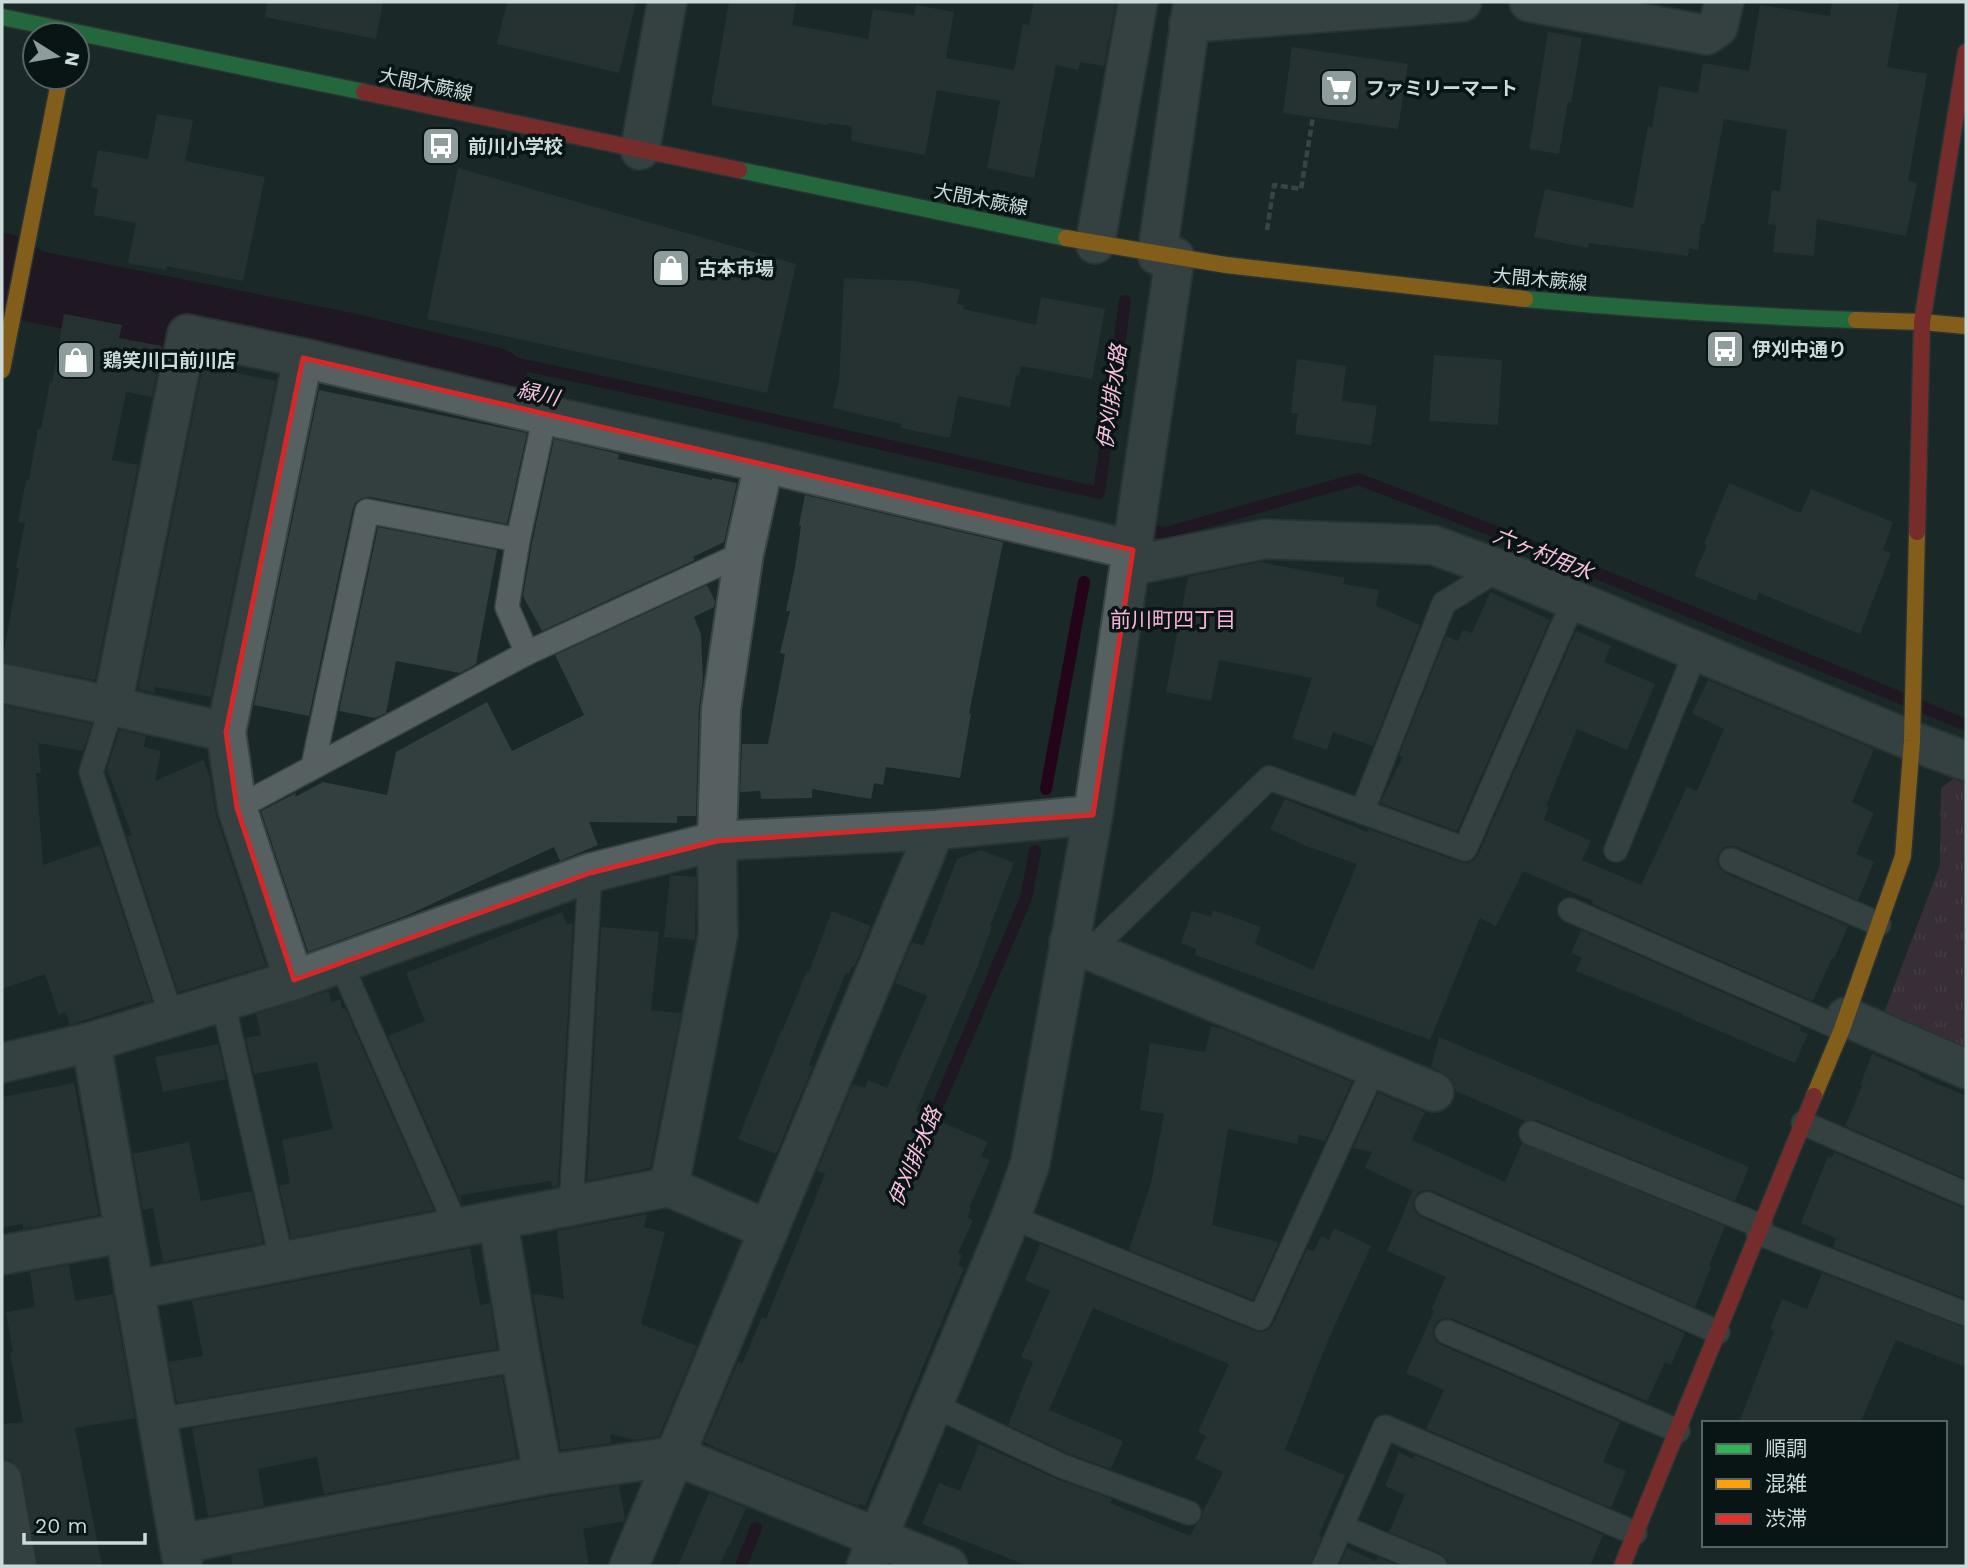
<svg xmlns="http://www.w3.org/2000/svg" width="1968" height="1568" font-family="'Work Sans','Noto Sans JP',sans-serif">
  <defs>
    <pattern id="park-tufts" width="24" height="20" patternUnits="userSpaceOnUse" patternTransform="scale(1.75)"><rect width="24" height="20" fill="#5a364c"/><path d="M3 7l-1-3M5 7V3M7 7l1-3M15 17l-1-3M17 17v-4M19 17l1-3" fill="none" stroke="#705265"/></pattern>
  </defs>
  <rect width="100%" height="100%" fill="#1b2828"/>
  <!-- park -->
  <path fill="url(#park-tufts)" d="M1956,777L1966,781V1058L1881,1021L1940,865L1941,788Z"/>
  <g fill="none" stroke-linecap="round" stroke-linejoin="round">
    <!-- stream -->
    <g stroke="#240419" stroke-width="12">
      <path d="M272,311L682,399L1099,493L1125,301"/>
      <path d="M1140,530L1166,533L1358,479L1502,534L1966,725"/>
      <path d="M1046,789L1084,582"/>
      <path d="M926,1134L1026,898L1035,851"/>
      <path d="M741,1566L756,1528"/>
    </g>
    <!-- river -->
    <path stroke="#240419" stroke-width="72" d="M2,269L32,286L349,349L492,383"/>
  </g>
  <!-- building -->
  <g fill="#333e3e">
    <path d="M267,2H383L376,39L265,17Z"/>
    <path d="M507,2H636L619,73L497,44Z"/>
    <path d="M729,2H796L792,25L868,39L873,9L914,15L916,5L954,12L946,58L1014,70L1023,24L1029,25L1034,2H1116L1104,66L1080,62L1078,70L1056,65L1034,178L987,168L1000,101L937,90L925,155L851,141L852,126L828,123L827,125L711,105Z"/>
    <path d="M1832,2H1899L1887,67L1927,74L1908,181L1917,183L1906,236L1817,219L1814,256L1773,252L1776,225L1768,224L1772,190L1780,191L1787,130L1724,119L1704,224H1701L1698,250L1689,248L1688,256L1589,243L1588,248L1534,237L1545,189L1633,208L1648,126L1652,127L1659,86L1698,93L1703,63L1749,71L1760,5L1830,16Z"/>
    <path d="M1548,32L1582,38L1571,103L1568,102L1559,154L1529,149Z"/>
    <path d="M1292,47L1408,64L1398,129L1283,113Z"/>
    <path d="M157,114L193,120L185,161L265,177L243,281L166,266V270L128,263L136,223L94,215L98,188L91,187L98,150L148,159Z"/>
    <path d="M458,168L796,264L767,393L427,319Z"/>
    <path d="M844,278L914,281L960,290L957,304L964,305L963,309L1036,325L1041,297L1105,309L1092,379L1021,366L1019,376L1016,375L1010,407L958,396L950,438L901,428V424L833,408L839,381Z"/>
    <path d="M64,314L122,325L119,338L162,346L152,397L126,392L112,460L138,465L95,680L2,662L19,568H16L25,523L18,522L26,480H29L38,429H41L50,382L52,383Z"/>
    <path d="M1434,355L1502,360L1498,425L1429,421Z"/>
    <path d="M1297,359L1346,366L1342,401L1377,406L1371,445L1295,434L1298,413H1291Z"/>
    <path d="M204,360L237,367L236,373L276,381L211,697L155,687L154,693L138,689Z"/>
    <path d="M319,390L527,433L507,524L370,497L362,498L356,502L353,508L309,716L254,705Z"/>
    <path d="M554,439L619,454L618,459L712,480V478L737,483L724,542L693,557L695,560L542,631L523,596L532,543Z"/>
    <path d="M1729,483L1801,513L1811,489L1893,522L1883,550L1891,553L1860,634L1759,593L1756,601L1694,576L1707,545L1704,544Z"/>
    <path d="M805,495L1003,542L969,714H971L960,778L886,767L883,785L874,783L871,799L812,789V798L761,799L760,791L740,792L742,744H768L785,654L780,653L790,611H786L795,567L801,526L799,525Z"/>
    <path d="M378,527L497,550L476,664L460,673L396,661L386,713L375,718L339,711Z"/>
    <path d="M1260,562L1345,578L1343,584L1379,590L1376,606L1420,625L1373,746L1333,732L1327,750L1292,738L1312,678L1219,660L1211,701L1166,692L1188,577Z"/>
    <path d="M707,585L715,601L714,607L694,617L701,634L703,680L699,708L696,816H677V823L589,822L598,845L560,861L554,847L408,915L308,952L261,811L296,793L295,797L323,782L387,795L396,752L487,702L512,751L584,715L555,655Z"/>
    <path d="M1490,592L1550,620L1457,831L1380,803L1403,757L1399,756L1446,636L1458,641L1463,630L1472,633Z"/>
    <path d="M1576,631L1611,646L1604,662L1655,684L1627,750L1577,729L1546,806L1549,807L1544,820L1591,841L1582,860L1641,885L1687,787L1697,791L1724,729L1692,713L1708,680L1874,749L1852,802L1874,813L1856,854L1874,862L1858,900L1737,847L1730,846L1723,848L1718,855L1717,861L1719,868L1725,873L1848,926L1834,959L1832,958L1813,1001L1592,904L1593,901L1523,871L1496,926L1480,918L1430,1040L1195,955L1196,949L1181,943L1192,911L1211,917L1213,910L1261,927L1255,944L1313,970L1357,864L1306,846L1270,829L1285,799L1367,832L1368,829L1460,862L1468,863L1474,860L1478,855Z"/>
    <path d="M2,705L92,724L83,751L38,743L41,773H36L43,865L100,845L152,1001L144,1003V1001L70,1025L66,1012L59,1015L45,974L2,989Z"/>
    <path d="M119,730L146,736L144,747L161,751L155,781L203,760L210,777L216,815L266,966L178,992L127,836L132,835L107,769Z"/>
    <path d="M981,850L1014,863L990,926L992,927L977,968L916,1111L988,1142L981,1156L990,1160L969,1208L971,1209L967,1217L973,1220L958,1253L962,1255L958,1265L964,1268L865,1506L859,1503L858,1506L727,1453L704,1442L738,1362L742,1364L762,1317L766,1319L825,1174L817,1171L853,1084L865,1088L868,1080L887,1088L927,996L895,983L912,942L923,946L957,859Z"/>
    <path d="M670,875L696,877L695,940L664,937Z"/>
    <path d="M832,911L871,926L854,967L852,966L849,974L846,973L817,1043L809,1065L813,1066L776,1154L738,1139L782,1029H783L807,971L809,972Z"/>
    <path d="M562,912L567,924H573L558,1186L552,1187L551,1181L460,1195L462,1204L388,1036L425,1021L406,973Z"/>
    <path d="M601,927L659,932L651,1010L681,1013L650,1168L587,1181Z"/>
    <path d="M1581,930L1801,1027L1800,1031L1808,1034L1795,1063L1682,1015V1014L1576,971L1582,958L1571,953Z"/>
    <path d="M328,991L332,1002L340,999L342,1009L345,1008L434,1210L291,1238L279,1186L290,1183L282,1140L333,1129L317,1062L254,1074L246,1038L261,1035L256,1014Z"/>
    <path d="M1211,1026L1223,1029L1352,1082L1325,1141L1299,1135L1297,1144L1228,1129L1212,1225L1279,1242L1253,1300L1129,1250L1151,1183L1164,1114L1140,1110L1150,1043L1205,1052Z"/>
    <path d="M1439,1037L1749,1167L1735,1201L1536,1120L1525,1121L1456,1091L1451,1078L1442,1072L1431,1067Z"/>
    <path d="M218,1044L226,1079L163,1092L155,1057Z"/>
    <path d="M1872,1054L1920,1074L1919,1076L1966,1096V1179L1845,1126L1862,1086L1860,1085Z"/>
    <path d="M74,1083L99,1215L23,1229V1224L2,1227V1097Z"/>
    <path d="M1378,1093L1425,1112L1412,1140L1505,1182L1522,1143L1725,1226L1709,1266L1711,1267L1695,1307L1433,1191L1426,1190L1419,1192L1414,1199L1413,1205L1415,1212L1421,1217L1685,1333L1671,1365L1665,1362L1647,1401L1453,1319L1445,1318L1438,1321L1434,1326L1433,1334L1436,1341L1441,1345L1620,1422L1603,1462L1626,1471L1611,1508L1426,1429L1444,1390L1406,1373L1434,1311L1431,1310L1446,1277L1387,1251L1413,1191L1365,1168L1372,1152L1353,1148Z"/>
    <path d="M189,1142L201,1201L252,1191L263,1243L163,1262L153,1208L143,1210L133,1154Z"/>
    <path d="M1834,1152L1960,1207L1966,1208V1299L1833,1247L1836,1238L1801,1223L1828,1156L1832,1158Z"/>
    <path d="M647,1214L644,1227L665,1232L641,1324L697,1346L659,1436L635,1440L610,1434L611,1443L561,1450L533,1295L538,1294L564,1299L557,1231Z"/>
    <path d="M1334,1228L1371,1246L1326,1345L1285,1450L1345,1475L1319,1535L1322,1537L1310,1566H1028L922,1524L939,1483L960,1491L979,1444L1057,1479L1112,1499L1110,1503L1190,1536L1196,1525L1202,1518L1203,1511L1223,1472L1195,1459L1206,1436L1198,1432L1229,1364L1093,1308L1049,1410L1123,1441L1111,1469L1067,1453L1008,1425L1033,1362L1021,1357L1050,1291L1025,1280L1040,1244L1255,1331L1261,1332L1268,1330L1273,1324L1307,1249L1314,1251L1321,1236L1329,1240Z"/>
    <path d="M470,1248L480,1305L490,1303L497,1349L177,1403L169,1362L203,1356L192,1301Z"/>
    <path d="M69,1265L75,1301L113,1294L135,1418L75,1428L102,1566H38L23,1476L18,1466L10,1460L2,1459V1424L23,1422L10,1353L13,1352L6,1312L35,1307L30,1272Z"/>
    <path d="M1822,1273L1966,1328V1367L1896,1340L1860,1423H1739L1774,1331L1770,1329L1782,1299L1807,1309Z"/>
    <path d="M502,1376L517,1458L324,1494L317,1457L258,1469L264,1506L208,1516L192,1428Z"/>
    <path d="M1399,1452L1413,1459L1415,1455L1601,1534L1603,1535L1590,1566H1449L1446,1558L1440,1553L1389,1532L1405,1495L1385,1486Z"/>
    <path d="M619,1486L625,1518L624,1521L583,1529L589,1566H233L231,1556L547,1497Z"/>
    <path d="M709,1493L746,1508L729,1547H728L719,1566H678Z"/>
    <path d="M1347,1548L1376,1561L1378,1557L1399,1566H1339Z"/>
  </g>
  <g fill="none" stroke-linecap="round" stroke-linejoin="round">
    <defs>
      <g id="lane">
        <path d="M527,653L507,607L518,540L545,415"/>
        <path d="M112,706L91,772L172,1018"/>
        <path d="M313,766L367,511L518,540"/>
        <path d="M237,808L527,653L744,553"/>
        <path d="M1362,812L1444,603L1499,569"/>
        <path d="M1616,850L1696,651"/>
        <path d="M1731,860L1879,924"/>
        <path d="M1570,910L1842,1029"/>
        <path d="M1090,951L1269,778L1465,849L1574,600"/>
        <path d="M341,964L457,1228"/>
        <path d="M223,1002L282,1262"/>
        <path d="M1803,1123L1966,1194"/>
        <path d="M1531,1133L1761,1226"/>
        <path d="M1427,1204L1718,1332"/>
        <path d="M571,1207L590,873"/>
        <path d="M1011,1217L1260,1318L1374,1068"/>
        <path d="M1758,1233L1966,1314"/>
        <path d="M1447,1332L1678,1431"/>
        <path d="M933,1405L1062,1466L1189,1513"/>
        <path d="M157,1420L521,1359"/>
        <path d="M1342,1527L1435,1566"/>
        <path d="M1324,1566L1385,1427L1635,1533"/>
      </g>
      <g id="street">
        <path d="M1529,2L1707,35L1718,27L1724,2"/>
        <path d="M1189,23L1462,2"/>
        <path d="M640,150L667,2"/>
        <path d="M1095,244L1138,2"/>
        <path d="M1157,255L1193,2"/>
        <path d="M1130,566L1265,539L1433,545L1499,569L1912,741L1966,761"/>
        <path d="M2,683L112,706L226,732L303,358"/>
        <path d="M112,706L187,334L303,358L545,415L764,463L1133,550"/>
        <path d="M226,732L237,808L294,980"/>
        <path d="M1069,942L1434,1092"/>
        <path d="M1846,1017L1966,1069"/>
        <path d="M91,1042L183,1566"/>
        <path d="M2,1063L91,1042L294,980L590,873L717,841L935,830L1093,815"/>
        <path d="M669,1187L718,935L717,841L721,709L744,553L764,463"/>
        <path d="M498,1221L521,1359L543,1475"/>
        <path d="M2,1255L124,1233"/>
        <path d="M134,1290L669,1187L769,1230"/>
        <path d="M2,1480L17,1566"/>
        <path d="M179,1544L543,1475L676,1456L948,1566"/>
        <path d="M629,1566L935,830"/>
        <path d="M866,1566L1011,1217L1030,1164L1093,815L1175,257"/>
      </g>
      <g id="fast">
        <path d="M2,17L364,92"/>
        <path d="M739,170L1066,238"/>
        <path d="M1525,299C1635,309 1745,316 1856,320"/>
      </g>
      <g id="slow">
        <path d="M1066,238L1226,265L1525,299"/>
        <path d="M1856,320L1922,322L1966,326"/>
        <path d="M2,370L60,77"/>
        <path d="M1814,1096L1842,1029L1903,856L1912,741L1917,532"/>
      </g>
      <g id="jam">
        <path d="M364,92L739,170"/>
        <path d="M1917,532L1922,322L1966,52"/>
        <path d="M1622,1566L1814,1096"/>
      </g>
    </defs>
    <!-- lane casing -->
    <use href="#lane" stroke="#394444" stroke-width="26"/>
    <!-- street casing -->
    <use href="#street" stroke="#394444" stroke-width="42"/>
    <!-- fast casing -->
    <use href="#fast" stroke="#394444" stroke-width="19"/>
    <!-- slow casing -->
    <use href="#slow" stroke="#394444" stroke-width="19"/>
    <!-- jam casing -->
    <use href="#jam" stroke="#394444" stroke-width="19"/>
    <!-- path -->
    <path stroke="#5d6666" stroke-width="4.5" stroke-dasharray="7 3.5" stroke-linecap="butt" d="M1267,230L1274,185L1301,189L1313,117"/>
    <!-- lane -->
    <use href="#lane" stroke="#566060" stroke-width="23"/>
    <!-- street -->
    <use href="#street" stroke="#566060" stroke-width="38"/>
    <!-- fast -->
    <use href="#fast" stroke="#30b455" stroke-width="16"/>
    <!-- slow -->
    <use href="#slow" stroke="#ff9f0a" stroke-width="16"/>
    <!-- jam -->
    <use href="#jam" stroke="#e5322d" stroke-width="16"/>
  </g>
  <!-- marked area -->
  <path d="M0 0H1968V1568H0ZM303,358L1133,550L1093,815L717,841L590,873L294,980L237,808L226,732Z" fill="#1b2828" fill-opacity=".55" fill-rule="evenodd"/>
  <path fill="none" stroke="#d62828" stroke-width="5" stroke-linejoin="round" d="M303,358L1133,550L1093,815L717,841L590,873L294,980L237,808L226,732Z"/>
  <!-- icons -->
  <defs>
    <symbol id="supermarket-square" viewBox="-11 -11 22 22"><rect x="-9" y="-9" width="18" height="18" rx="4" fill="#8e9c9c" stroke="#091414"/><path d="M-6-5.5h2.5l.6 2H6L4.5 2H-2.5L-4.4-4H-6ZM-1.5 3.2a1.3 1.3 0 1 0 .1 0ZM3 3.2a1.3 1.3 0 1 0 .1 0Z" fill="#fff"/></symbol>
    <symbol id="bus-square" viewBox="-11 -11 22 22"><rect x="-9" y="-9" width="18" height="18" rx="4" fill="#8e9c9c" stroke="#091414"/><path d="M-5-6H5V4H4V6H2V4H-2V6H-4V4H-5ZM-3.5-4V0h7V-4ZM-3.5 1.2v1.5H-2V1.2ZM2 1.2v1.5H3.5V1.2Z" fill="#fff"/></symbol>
    <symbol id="shop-square" viewBox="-11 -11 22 22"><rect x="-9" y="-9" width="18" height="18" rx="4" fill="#8e9c9c" stroke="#091414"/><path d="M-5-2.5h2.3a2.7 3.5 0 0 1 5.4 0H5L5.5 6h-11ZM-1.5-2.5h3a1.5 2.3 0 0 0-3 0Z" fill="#fff"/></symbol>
  </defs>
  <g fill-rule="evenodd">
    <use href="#supermarket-square" x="1317" y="66" width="44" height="44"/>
    <use href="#bus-square" x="419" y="124" width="44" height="44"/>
    <use href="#shop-square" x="649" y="246" width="44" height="44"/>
    <use href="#bus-square" x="1703" y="327" width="44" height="44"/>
    <use href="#shop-square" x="54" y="338" width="44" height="44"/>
  </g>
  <g text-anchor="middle" stroke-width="7" stroke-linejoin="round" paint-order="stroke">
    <!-- street labels -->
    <g font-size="19" fill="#ccdbda" stroke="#091414">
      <text transform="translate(426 84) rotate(12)" y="7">大間木蕨線</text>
      <text transform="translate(981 199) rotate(11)" y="7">大間木蕨線</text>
      <text transform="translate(1540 279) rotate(5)" y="7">大間木蕨線</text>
    </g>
    <!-- poi labels -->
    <g font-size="19" font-weight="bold" fill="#ccdbda" stroke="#091414" text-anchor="start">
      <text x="1366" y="95">ファミリーマート</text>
      <text x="468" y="153">前川小学校</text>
      <text x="698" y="275">古本市場</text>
      <text x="1752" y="356">伊刈中通り</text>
      <text x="103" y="367">鶏笑川口前川店</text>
    </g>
    <!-- water labels -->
    <g font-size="21" font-style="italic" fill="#fabfe0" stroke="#091414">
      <text transform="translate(538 394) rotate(13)" y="7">緑川</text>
      <text transform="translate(1112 397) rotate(-82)" y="7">伊刈排水路</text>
      <text transform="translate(1543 554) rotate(22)" y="7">六ヶ村用水</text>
      <text transform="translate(915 1157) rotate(-67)" y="7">伊刈排水路</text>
    </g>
    <!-- neighbourhood labels -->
    <g font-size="21" fill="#fdb3dd" stroke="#091414">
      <text x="1173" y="627">前川町四丁目</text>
    </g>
  </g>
  <!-- border -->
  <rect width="1968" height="1568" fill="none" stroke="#ccdbda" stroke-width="7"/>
  <!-- legend -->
  <rect x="1702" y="1421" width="245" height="126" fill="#091414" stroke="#576463" stroke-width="2"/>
  <rect x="1716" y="1444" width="35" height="10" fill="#30b455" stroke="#576463" stroke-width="2"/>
  <text x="1765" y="1456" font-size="21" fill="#ccdbda">順調</text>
  <rect x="1716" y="1479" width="35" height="10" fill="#ff9f0a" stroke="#576463" stroke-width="2"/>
  <text x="1765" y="1491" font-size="21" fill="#ccdbda">混雑</text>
  <rect x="1716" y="1514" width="35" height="10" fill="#e5322d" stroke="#576463" stroke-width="2"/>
  <text x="1765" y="1526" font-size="21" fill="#ccdbda">渋滞</text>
  <!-- north arrow -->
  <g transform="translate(56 56) rotate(101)"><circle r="33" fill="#091414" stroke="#576463" stroke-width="2"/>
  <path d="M0-5L12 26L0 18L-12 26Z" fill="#8e9c9c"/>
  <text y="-10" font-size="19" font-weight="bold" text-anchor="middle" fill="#ccdbda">N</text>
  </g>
  <!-- scale -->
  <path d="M24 1533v10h121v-10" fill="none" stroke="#ccdbda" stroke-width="3.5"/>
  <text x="35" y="1533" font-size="21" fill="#ccdbda" stroke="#091414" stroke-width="5" paint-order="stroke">20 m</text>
</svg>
